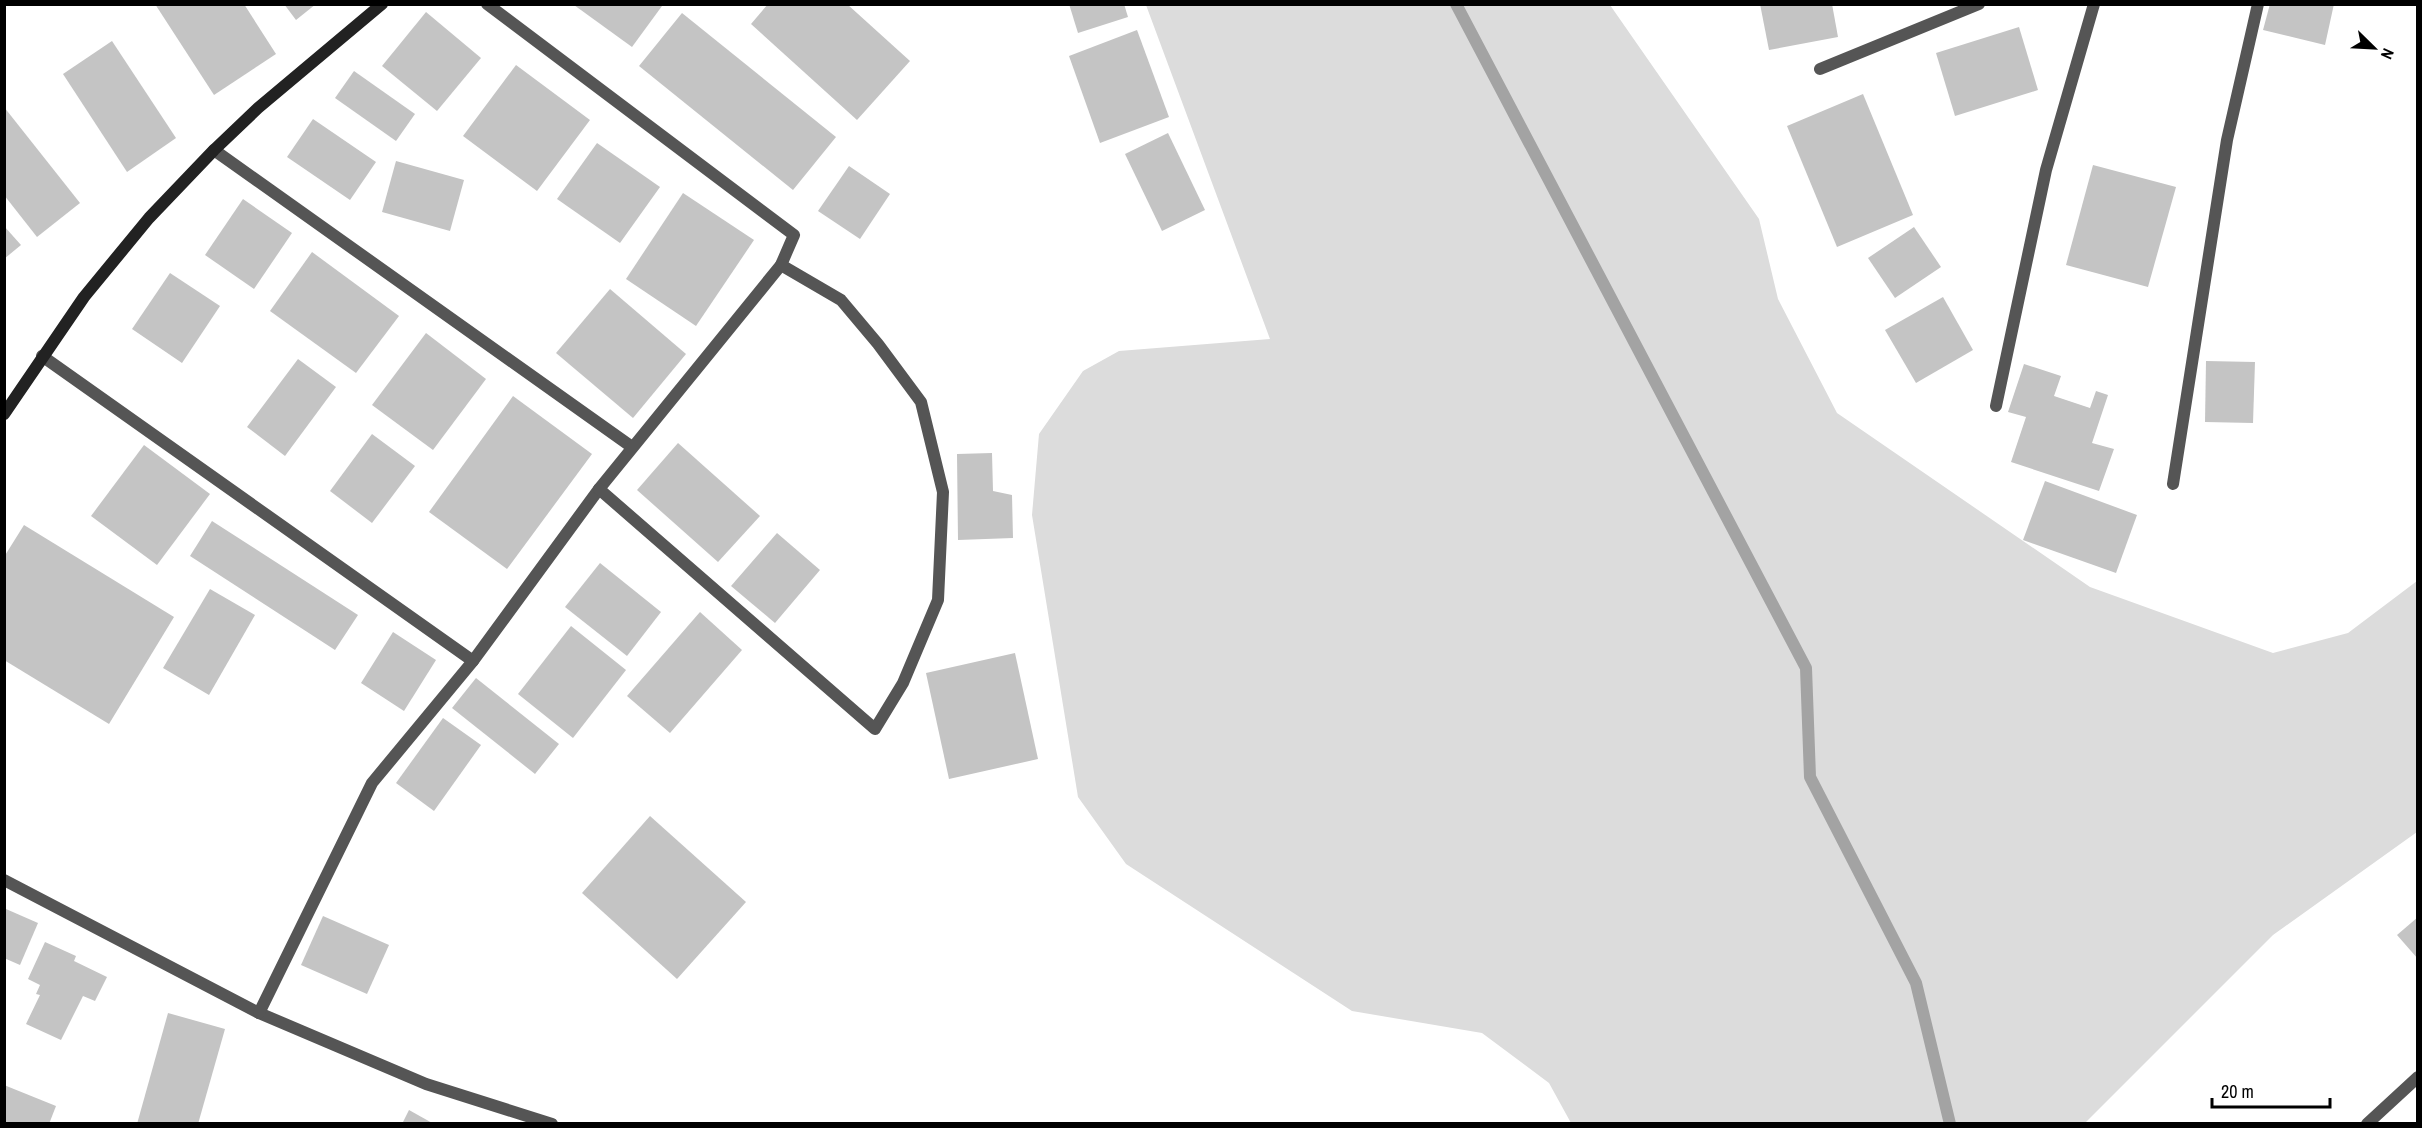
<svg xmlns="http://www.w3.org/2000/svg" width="2422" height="1128" font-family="'Archivo Narrow',sans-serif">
  <rect width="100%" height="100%" fill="#fff"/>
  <!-- green -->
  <path fill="#dcdcdc" d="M1146,5H1610L1759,219L1778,299L1837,413L2090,587L2273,653L2348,633L2417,581V832L2273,935L2085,1123H1571L1549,1083L1482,1033L1352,1011L1126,864L1078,797L1032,515L1039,434L1083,371L1119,351L1270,339Z"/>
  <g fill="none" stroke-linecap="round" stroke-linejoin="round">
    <!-- stream -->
    <path stroke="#a3a3a3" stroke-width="12" d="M1456,4L1806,668L1810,777L1916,983L1950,1124"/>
  </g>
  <!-- building -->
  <g fill="#c4c4c4">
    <path d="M155,4H244L276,54L214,95Z"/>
    <path d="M284,4H316L296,20Z"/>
    <path d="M768,4H847L910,61L857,120L751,24Z"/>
    <path d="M1069,4H1124L1128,17L1078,33Z"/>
    <path d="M1760,4H1832L1838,37L1769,50Z"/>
    <path d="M2270,4H2334L2325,45L2263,30Z"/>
    <path d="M574,5H661L662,6L632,47Z"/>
    <path d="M426,12L481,58L437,111L382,66Z"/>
    <path d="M682,13L836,137L793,190L639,66Z"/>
    <path d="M2019,27L2038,90L1955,116L1936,53Z"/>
    <path d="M1137,30L1169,117L1100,143L1069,56Z"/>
    <path d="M112,41L176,138L127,172L63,74Z"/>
    <path d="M516,65L590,120L537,191L463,136Z"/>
    <path d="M354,71L415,114L396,141L335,98Z"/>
    <path d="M1863,94L1913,215L1837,247L1787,126Z"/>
    <path d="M4,107L80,203L37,237L4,195Z"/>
    <path d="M313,119L376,162L350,200L287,157Z"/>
    <path d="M1168,133L1205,210L1162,231L1125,154Z"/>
    <path d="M597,143L660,187L620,243L557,199Z"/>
    <path d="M396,161L464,180L450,231L382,212Z"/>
    <path d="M2093,165L2176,187L2148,287L2066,265Z"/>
    <path d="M849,166L890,194L860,239L818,211Z"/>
    <path d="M683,193L754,240L696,326L626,279Z"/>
    <path d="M243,199L292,233L254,289L205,255Z"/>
    <path d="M4,226L21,245L4,259Z"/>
    <path d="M1914,227L1941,267L1895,298L1868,258Z"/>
    <path d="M312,252L399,316L356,373L270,311Z"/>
    <path d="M170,273L220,306L182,363L132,329Z"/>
    <path d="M610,289L686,354L633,418L556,353Z"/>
    <path d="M1943,297L1973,350L1916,383L1885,330Z"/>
    <path d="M426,333L486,379L433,450L372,405Z"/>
    <path d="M298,359L336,387L285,456L247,427Z"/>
    <path d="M2206,361L2255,362L2253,423L2205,422Z"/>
    <path d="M2024,364L2061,376L2054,396L2090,408L2096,391L2108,395L2092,443L2114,449L2099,491L2011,462L2026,417L2008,412Z"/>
    <path d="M513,396L592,454L507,569L429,512Z"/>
    <path d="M372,434L415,466L372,523L330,491Z"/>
    <path d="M678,443L760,516L718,562L637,490Z"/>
    <path d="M144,445L210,494L157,565L91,516Z"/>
    <path d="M992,453L993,491L1012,495L1013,538L958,540L957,454Z"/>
    <path d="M2045,481L2137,515L2116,573L2023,540Z"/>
    <path d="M212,521L358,615L335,650L190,556Z"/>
    <path d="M24,525L174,617L109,724L4,660V557Z"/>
    <path d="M777,533L820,570L775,623L731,586Z"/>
    <path d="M600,563L661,612L627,656L565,607Z"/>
    <path d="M210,589L255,615L209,695L163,668Z"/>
    <path d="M700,612L742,650L670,733L627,696Z"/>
    <path d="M571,626L626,670L573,738L518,694Z"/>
    <path d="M393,632L436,660L404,711L361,683Z"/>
    <path d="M1015,653L1038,759L949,779L926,673Z"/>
    <path d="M476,678L559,744L535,774L452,708Z"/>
    <path d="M443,718L481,745L434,811L396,783Z"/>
    <path d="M650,816L746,902L677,979L582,893Z"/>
    <path d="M6,909L38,923L20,965L4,958Z"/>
    <path d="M323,916L389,945L367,994L301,965Z"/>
    <path d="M2418,917V959L2397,935Z"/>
    <path d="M45,942L76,956L74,961L107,977L95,1001L83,996L61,1040L26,1024L40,995L36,994L40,985L28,979Z"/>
    <path d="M168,1013L225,1029L198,1124H137Z"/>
    <path d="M4,1085L56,1106L49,1124H4Z"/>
    <path d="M409,1110L434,1124H402Z"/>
  </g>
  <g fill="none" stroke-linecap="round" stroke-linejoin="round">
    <!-- street -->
    <g stroke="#555" stroke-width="12">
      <path d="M1820,69L1979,4"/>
      <path d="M214,150L632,447"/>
      <path d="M42,356L473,661L599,489L781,265L794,235L487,4"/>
      <path d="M1996,406L2046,170L2094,4"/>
      <path d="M2173,484L2227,140L2258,4"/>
      <path d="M599,489L875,729L903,683L938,600L943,492L921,402L878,344L841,300L781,265"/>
      <path d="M4,880L259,1013L426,1084L552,1124"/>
      <path d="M259,1013L372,783L473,661"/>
      <path d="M2367,1124L2418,1077"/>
    </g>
    <!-- secondary -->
    <path stroke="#222" stroke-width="12" d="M4,414L84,297L149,218L214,150L258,108L382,4"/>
  </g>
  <!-- border -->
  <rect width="2422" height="1128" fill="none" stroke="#000000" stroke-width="12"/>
  <!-- north arrow -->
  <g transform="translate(2374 48) rotate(114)" stroke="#ffffff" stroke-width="4.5" paint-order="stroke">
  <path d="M0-4.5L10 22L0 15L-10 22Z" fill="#000000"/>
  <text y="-9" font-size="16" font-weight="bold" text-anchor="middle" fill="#000000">N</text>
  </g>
  <!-- scale -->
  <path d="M2212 1098v9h118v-9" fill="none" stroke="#000000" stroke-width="3"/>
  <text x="2221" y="1098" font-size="18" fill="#000000" stroke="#ffffff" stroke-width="4.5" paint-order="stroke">20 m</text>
</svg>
